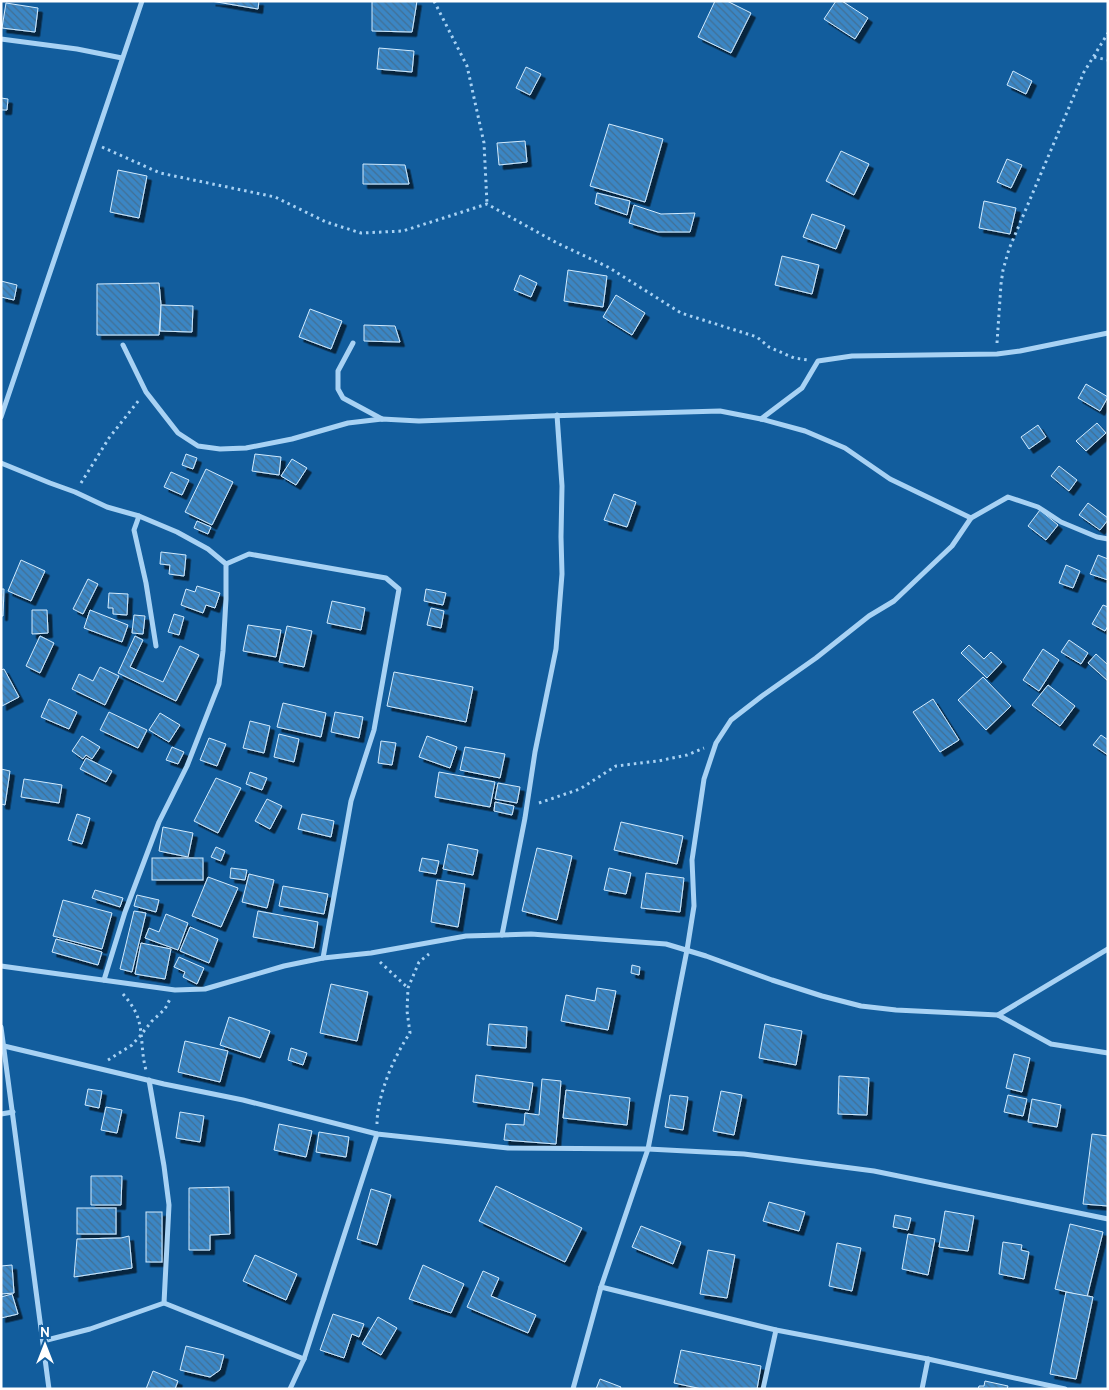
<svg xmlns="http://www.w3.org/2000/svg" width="1109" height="1390" font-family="Cabin,sans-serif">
  <defs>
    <pattern id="building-back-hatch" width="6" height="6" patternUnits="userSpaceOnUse" patternTransform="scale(1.25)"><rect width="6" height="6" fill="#3b86c4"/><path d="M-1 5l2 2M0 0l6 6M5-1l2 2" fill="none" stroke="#426f94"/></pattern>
    <filter id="shadow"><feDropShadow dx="4.5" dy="4.5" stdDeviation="0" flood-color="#0009"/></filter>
  </defs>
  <rect width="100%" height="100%" fill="#125d9d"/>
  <!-- building -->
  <g fill="url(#building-back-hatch)" stroke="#d0eafe" filter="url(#shadow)">
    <path d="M211,1H259L258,9Z"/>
    <path d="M372,1H417L412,32L372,31Z"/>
    <path d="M715,1H727L751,13L731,53L698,37Z"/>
    <path d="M836,1H842L868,18L855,39L824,19Z"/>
    <path d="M6,3L38,8L35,32L2,28Z"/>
    <path d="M379,48L414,51L412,72L377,69Z"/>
    <path d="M526,67L541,74L530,95L516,88Z"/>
    <path d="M1013,71L1032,81L1026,94L1007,85Z"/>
    <path d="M1,98L8,99L7,110H1Z"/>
    <path d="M609,124L663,139L645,202L590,186Z"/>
    <path d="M525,141L527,162L499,165L497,143Z"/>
    <path d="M841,151L869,164L854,195L826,181Z"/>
    <path d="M1007,159L1022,165L1011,188L997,182Z"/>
    <path d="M363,164L405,165L409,184H363Z"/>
    <path d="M118,170L147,176L139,218L110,212Z"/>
    <path d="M597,193L630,201L627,215L595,204Z"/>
    <path d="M984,201L1016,208L1010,234L979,228Z"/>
    <path d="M634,205L661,214L695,213L690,232H658L629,223Z"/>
    <path d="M812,214L845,226L836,249L803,237Z"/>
    <path d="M782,256L819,265L812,294L775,285Z"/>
    <path d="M568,270L607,276L603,307L564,301Z"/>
    <path d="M520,275L537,283L531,297L514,290Z"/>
    <path d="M1,281L17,285L14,300L1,297Z"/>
    <path d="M159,283L161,305L159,335H97V284Z"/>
    <path d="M616,295L645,313L632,335L603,317Z"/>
    <path d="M161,305L193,306L192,332L160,331Z"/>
    <path d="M310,309L342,321L331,349L299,337Z"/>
    <path d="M364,325L395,326L400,342L364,341Z"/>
    <path d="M1086,384L1108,397L1100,411L1078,398Z"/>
    <path d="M1097,423L1106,433L1086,451L1076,441Z"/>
    <path d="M1038,425L1046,437L1029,449L1021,437Z"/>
    <path d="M186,454L197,458L193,469L182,465Z"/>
    <path d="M255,454L281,457L279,475L252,471Z"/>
    <path d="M292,459L307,468L296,485L281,476Z"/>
    <path d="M1059,466L1077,480L1069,491L1051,476Z"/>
    <path d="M206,469L233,482L212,525L185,512Z"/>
    <path d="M171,472L189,480L182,495L164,487Z"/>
    <path d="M614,494L636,502L627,527L604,520Z"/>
    <path d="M1088,503L1108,518V520L1100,530L1079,515Z"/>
    <path d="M1040,510L1058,525L1046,540L1028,526Z"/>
    <path d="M197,521L211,527L208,534L194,528Z"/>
    <path d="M161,552L186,555L184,576L169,574L170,565L160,564Z"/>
    <path d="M1098,555L1108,559V580L1090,574Z"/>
    <path d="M21,560L45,571L31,601L8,591Z"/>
    <path d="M1066,565L1080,571L1073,588L1059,583Z"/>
    <path d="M88,579L98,584L83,614L73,609Z"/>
    <path d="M197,586L220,593L215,608L206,605L203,613L181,605L186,589L195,592Z"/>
    <path d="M1,589H4L3,616H1Z"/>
    <path d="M426,589L446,593L443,605L424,601Z"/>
    <path d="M109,593L128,594L127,615L113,614V608H108Z"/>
    <path d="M332,601L365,608L361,630L327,623Z"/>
    <path d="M1103,605L1108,607V626L1105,631L1092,624Z"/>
    <path d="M431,608L444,611L441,628L427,625Z"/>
    <path d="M32,610H47L48,633L32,634Z"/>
    <path d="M90,610L128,625L122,642L84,628Z"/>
    <path d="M174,614L184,617L179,635L168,632Z"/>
    <path d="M134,615L145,616L143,634L132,633Z"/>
    <path d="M248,625L281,630L276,657L243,651Z"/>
    <path d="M287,626L312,631L304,667L279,662Z"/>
    <path d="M40,636L54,643L40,673L26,666Z"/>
    <path d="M135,636L143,640L130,667L163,682L180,646L199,655L176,701L118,673Z"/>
    <path d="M1069,640L1088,653L1081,664L1061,652Z"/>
    <path d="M969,645L984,659L991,652L1002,662L987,678L961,653Z"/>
    <path d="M1043,649L1059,660L1039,691L1023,680Z"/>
    <path d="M1096,654L1108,665V681L1088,663Z"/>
    <path d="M100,667L119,676L105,705L72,689L79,674L93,681Z"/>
    <path d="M4,669L19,697L2,706L1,670Z"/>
    <path d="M394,672L473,687L466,722L387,706Z"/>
    <path d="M983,677L1011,706L986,730L958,700Z"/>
    <path d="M1048,685L1075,706L1060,726L1032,705Z"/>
    <path d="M49,699L77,712L69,729L41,717Z"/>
    <path d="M933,699L959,740L940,752L913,712Z"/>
    <path d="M283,703L326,713L321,737L277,727Z"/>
    <path d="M109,712L147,730L138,748L100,730Z"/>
    <path d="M335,712L363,717L359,738L331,732Z"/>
    <path d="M160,713L180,725L169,742L149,730Z"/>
    <path d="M250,721L270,726L264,753L243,748Z"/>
    <path d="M279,734L299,739L294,762L274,757Z"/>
    <path d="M1101,735L1108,740V755L1093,745Z"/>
    <path d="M82,736L100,747L92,759L86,755L83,759L72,751Z"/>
    <path d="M427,736L457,747L450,768L419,757Z"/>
    <path d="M209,738L226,744L217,766L200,760Z"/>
    <path d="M381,741L396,743L392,765L378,763Z"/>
    <path d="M172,747L184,752L178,764L166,760Z"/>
    <path d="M465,747L505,754L500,778L460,770Z"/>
    <path d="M86,758L112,771L106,782L80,769Z"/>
    <path d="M1,769L10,771L5,805L1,804Z"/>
    <path d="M250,772L267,778L262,790L246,784Z"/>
    <path d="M439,772L495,782L490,807L435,797Z"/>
    <path d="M216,778L241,788L218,833L194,821Z"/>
    <path d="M24,779L62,785L59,803L21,797Z"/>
    <path d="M498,783L520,787L517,803L495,799Z"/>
    <path d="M267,799L282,806L270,829L255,821Z"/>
    <path d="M495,802L514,806L512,815L494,811Z"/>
    <path d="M77,814L90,818L82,844L68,840Z"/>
    <path d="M302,814L334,821L331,837L298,829Z"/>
    <path d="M621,822L683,836L677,864L614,850Z"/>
    <path d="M163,827L193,833L188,857L159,851Z"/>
    <path d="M448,844L478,850L473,875L443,869Z"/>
    <path d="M216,847L225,851L221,861L211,857Z"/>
    <path d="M537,848L572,856L557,920L522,911Z"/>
    <rect x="152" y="858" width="51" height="22"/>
    <path d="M422,858L439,861L436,874L419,871Z"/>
    <path d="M231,868L247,870L245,880L230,878Z"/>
    <path d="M609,868L631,873L626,894L604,890Z"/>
    <path d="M646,873L684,878L680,912L641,908Z"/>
    <path d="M249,874L274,880L267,908L242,902Z"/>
    <path d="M208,877L238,888L221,927L192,916Z"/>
    <path d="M437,880L465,884L458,927L431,922Z"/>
    <path d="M283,886L328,894L324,914L279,906Z"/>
    <path d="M95,890L123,898L120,907L92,898Z"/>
    <path d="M137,895L159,900L156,912L134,906Z"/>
    <path d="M63,900L112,913L102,949L53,936Z"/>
    <path d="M134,911L146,913L132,972L120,969Z"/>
    <path d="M258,911L318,922L314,948L253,937Z"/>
    <path d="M166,914L188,923L178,950L145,938L149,928L159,932Z"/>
    <path d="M190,927L218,939L209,963L180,951Z"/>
    <path d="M56,939L102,952L98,965L52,952Z"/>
    <path d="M141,943L171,949L165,979L135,974Z"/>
    <path d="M179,957L204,968L197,984L183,977L185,972L174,967Z"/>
    <path d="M632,965L640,967L639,975L631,973Z"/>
    <path d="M331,984L368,992L357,1041L320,1033Z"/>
    <path d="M597,988L616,991L608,1030L561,1021L566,995L595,1001Z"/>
    <path d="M229,1017L270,1031L260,1058L220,1045Z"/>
    <path d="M489,1024L527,1027L526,1048L487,1045Z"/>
    <path d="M765,1024L802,1031L796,1065L759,1058Z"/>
    <path d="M185,1041L228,1051L220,1082L178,1072Z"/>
    <path d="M291,1048L307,1053L303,1065L288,1060Z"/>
    <path d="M1014,1054L1030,1058L1022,1092L1006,1088Z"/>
    <path d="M476,1075L533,1083L529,1110L473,1102Z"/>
    <path d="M839,1076L869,1078L867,1115L838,1114Z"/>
    <path d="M542,1079L561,1081L556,1144L504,1140L506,1124L524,1125L525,1113L539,1115Z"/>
    <path d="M88,1089L102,1091L99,1108L85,1105Z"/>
    <path d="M566,1090L630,1098L627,1125L563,1118Z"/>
    <path d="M721,1091L742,1095L734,1135L713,1131Z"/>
    <path d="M670,1095L688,1097L683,1130L665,1127Z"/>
    <path d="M1008,1095L1027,1099L1023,1116L1004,1112Z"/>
    <path d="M1032,1099L1061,1105L1057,1127L1028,1122Z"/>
    <path d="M106,1107L122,1110L117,1133L101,1130Z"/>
    <path d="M180,1112L204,1116L200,1142L176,1138Z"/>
    <path d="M279,1124L312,1131L306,1157L274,1150Z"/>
    <path d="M319,1132L349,1137L346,1157L316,1152Z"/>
    <path d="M1092,1134L1108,1136V1206L1083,1204Z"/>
    <path d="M91,1176H122L121,1205H91Z"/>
    <path d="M496,1186L582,1228L565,1262L479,1221Z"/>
    <path d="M229,1187L230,1234L210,1235V1250H189V1188Z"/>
    <path d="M371,1189L391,1195L377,1245L357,1239Z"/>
    <path d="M769,1202L805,1212L799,1231L763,1221Z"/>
    <rect x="77" y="1208" width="39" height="26"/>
    <path d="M945,1211L974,1216L968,1251L939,1247Z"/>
    <rect x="146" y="1212" width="16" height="50"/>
    <path d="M895,1215L911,1218L908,1230L893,1227Z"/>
    <path d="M1070,1224L1103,1232L1087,1297L1055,1289Z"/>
    <path d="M641,1226L681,1242L673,1264L632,1247Z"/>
    <path d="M908,1234L935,1239L928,1275L902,1269Z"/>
    <path d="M129,1236L132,1268L74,1277L77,1239L121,1238Z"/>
    <path d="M1003,1242L1022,1245L1021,1250L1029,1252L1024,1279L999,1274Z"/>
    <path d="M837,1243L861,1248L852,1291L829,1286Z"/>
    <path d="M708,1250L735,1255L727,1298L700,1294Z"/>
    <path d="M255,1255L297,1274L286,1300L243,1281Z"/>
    <path d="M12,1265L14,1293L1,1294V1266Z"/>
    <path d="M423,1265L464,1284L451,1313L409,1299Z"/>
    <path d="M483,1271L499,1278L491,1296L536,1315L528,1333L467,1307Z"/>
    <path d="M1066,1292L1093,1297L1076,1379L1050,1374Z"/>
    <path d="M12,1294L18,1314L1,1318V1297Z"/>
    <path d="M333,1314L364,1324L359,1337L352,1334L344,1358L320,1350Z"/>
    <path d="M378,1317L397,1328L381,1355L362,1344Z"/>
    <path d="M186,1346L224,1355L220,1370L210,1377L180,1370Z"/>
    <path d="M681,1350L761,1366L757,1389H702L674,1383Z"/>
    <path d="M153,1371L178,1381L175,1389H146Z"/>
    <path d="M600,1379L621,1387L620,1389H596Z"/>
    <path d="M985,1381L1008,1386L1007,1389H978L979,1386H984Z"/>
  </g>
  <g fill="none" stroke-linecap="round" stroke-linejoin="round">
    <!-- path -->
    <g stroke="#a8d2f4" stroke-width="3" stroke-dasharray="2.5 4" stroke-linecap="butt">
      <path d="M434,1L467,66L484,143L487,204"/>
      <path d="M1094,57L1108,60"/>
      <path d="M102,147L160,173L275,197L326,222L361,233L403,231L487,204L557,243L608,267L681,313L757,337L769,347L794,358L808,360"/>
      <path d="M997,343L1001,284L1003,270L1009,249L1084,72L1108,33"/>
      <path d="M81,483L109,438L139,400"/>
      <path d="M539,803L580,789L616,766L658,761L687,755L704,748"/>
      <path d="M380,962L408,988"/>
      <path d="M123,994C129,1001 135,1009 138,1018C143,1034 141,1053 146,1070"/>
      <path d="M108,1060L132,1045L140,1036L152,1021L165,1009L170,999"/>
      <path d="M377,1124C377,1096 394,1056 410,1033L407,1011L408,988L419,962L429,954"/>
    </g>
    <!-- street -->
    <g stroke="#a8d2f4" stroke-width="5">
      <path d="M1,39L77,49L122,58"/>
      <path d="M353,343L338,371V389L343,398L382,419"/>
      <path d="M123,345L146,392L178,433L198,446L220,449L246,448L292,439L348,423L382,419L419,421L546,416L720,411L761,419L805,431L845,448L890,479L971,518"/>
      <path d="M1,417L142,1"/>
      <path d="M761,419L802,388L818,361L852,356L997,354L1020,351L1108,333"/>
      <path d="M1,463L50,483L75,492L107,507L139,516L177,532L208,549L226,564V599L223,651L219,684L187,766L159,822L125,912L104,980"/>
      <path d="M139,516L134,530L146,583L156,646"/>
      <path d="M226,564L249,554L386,578L399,589L374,730L351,801L323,958"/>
      <path d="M502,935L525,818L535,752L556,649L562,574L561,537L562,486L557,415"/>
      <path d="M1,966L175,990L205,989L284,966L323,958L371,953L466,936L531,934L599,939L666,944L706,956L772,980L822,996L861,1006L896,1010L998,1015L1051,1044L1108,1053"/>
      <path d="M998,1015L1108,949"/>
      <path d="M1,1027L49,1389"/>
      <path d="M4,1046L164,1084L243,1100L377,1134L508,1148L648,1149L744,1154L874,1171L1108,1219"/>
      <path d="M1,1114L13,1112"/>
      <path d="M601,1287L648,1149L687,950L694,906L692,860L704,779L716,743L731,720L762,696L816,658L869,616L894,601L952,546L971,518L1008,497L1038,507L1061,522L1097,537L1108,539"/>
      <path d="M164,1303L304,1359L377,1134"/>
      <path d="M43,1341L90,1329L164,1303L169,1205L164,1166L149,1080"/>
      <path d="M290,1389L304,1359"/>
      <path d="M573,1389L601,1287L776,1330L928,1359L1065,1389"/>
      <path d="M763,1389L776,1330"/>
      <path d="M922,1389L928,1359"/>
    </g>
  </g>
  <!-- border -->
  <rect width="1109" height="1390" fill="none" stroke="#ffffff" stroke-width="5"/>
  <!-- north arrow -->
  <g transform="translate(45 1345)" stroke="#125d9d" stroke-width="4" paint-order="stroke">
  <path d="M0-4L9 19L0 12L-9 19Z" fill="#ffffff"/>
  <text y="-8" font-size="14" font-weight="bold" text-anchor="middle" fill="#ffffff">N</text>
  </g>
</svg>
